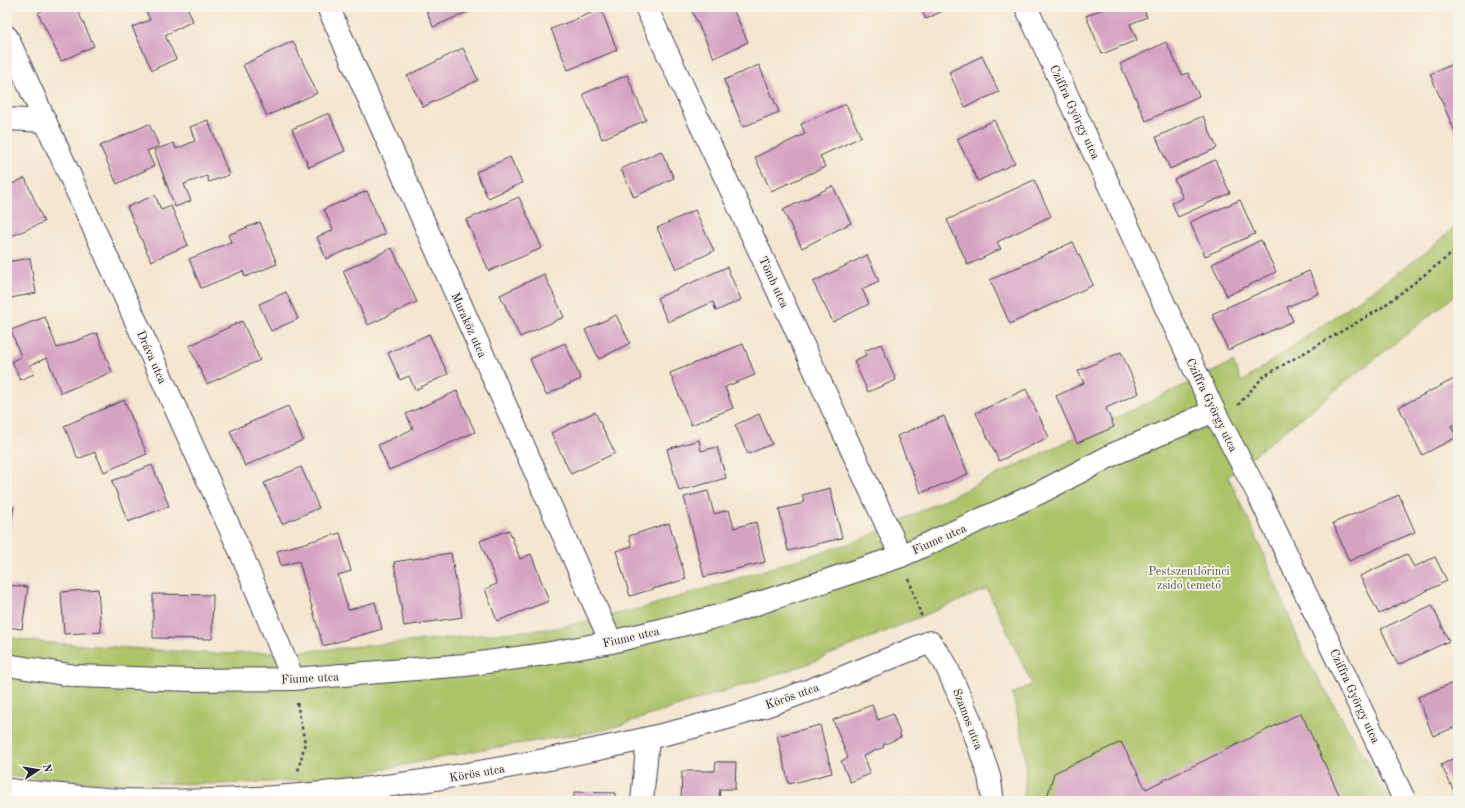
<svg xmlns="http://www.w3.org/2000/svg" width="1465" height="808" font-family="'Old Standard TT',serif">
  <rect width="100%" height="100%" fill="#f7f3e8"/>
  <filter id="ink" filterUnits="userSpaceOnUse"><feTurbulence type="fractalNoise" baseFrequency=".025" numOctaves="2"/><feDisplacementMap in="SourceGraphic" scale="8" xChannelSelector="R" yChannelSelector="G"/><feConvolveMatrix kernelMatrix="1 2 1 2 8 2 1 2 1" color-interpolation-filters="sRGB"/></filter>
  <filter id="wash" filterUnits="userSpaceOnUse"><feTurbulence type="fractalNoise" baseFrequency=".012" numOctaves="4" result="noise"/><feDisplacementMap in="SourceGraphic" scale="16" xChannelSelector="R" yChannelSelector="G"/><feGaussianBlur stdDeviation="0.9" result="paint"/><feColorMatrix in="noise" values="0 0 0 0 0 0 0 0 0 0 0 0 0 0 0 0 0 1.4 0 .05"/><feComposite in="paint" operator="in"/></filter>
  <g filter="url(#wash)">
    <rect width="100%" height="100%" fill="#f4e6cf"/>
    <!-- green -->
    <path fill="#acc368" stroke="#677252" d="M1458,224V293L1228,476L1257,538L1305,656L1391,801H1022C1031,765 1021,729 1012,694L1032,684L987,589L805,665L605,730L479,750L336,779L219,784L102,783L7,776V637L38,642L219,654L320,650L557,628L643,608L860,540L1233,362L1242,382L1424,254Z"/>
    <g id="blocks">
      <!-- building -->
      <g fill="#d5a3c2">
        <path d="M50,7H76L94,46L61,61L38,13Z"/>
        <path d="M144,7H187L193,21L165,35L176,59L152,70L132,27L150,20Z"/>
        <path d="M425,7H471L472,10L433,27Z"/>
        <path d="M690,7H732L748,42L714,58Z"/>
        <path d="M920,7H951L926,19Z"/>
        <path d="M1107,7H1143L1147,17L1130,24L1137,40L1102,54L1086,16Z"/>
        <path d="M601,9L617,50L568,70L551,29Z"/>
        <path d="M293,41L317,93L267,116L243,65Z"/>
        <path d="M1166,42L1182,75L1188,73L1199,96L1146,121L1120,64Z"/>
        <path d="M463,48L478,80L423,107L407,76Z"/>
        <path d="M982,56L999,92L965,107L949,72Z"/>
        <path d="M1458,62V139L1430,74Z"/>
        <path d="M759,65L779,112L743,127L724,80Z"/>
        <path d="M627,75L646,120L602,139L583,94Z"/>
        <path d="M846,104L861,137L820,156L825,167L771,191L755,157L805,134L801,124Z"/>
        <path d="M329,113L345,151L309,167L292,129Z"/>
        <path d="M1203,116L1217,148L1170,169L1156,137Z"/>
        <path d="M208,120L229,175L209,182L207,176L184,184L191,201L175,207L154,150L174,143L176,149L195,141L190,127Z"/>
        <path d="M994,120L1015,163L978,181L957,139Z"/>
        <path d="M149,124L159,146L147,151L154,166L117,184L100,146Z"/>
        <path d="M661,151L674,178L634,197L621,169Z"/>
        <path d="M510,157L522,183L488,198L476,172Z"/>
        <path d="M1215,160L1230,193L1178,217L1172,203L1183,198L1174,179Z"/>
        <path d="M25,178L44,222L7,238V186Z"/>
        <path d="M1034,180L1051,216L997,242L1001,249L968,265L947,220Z"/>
        <path d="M833,186L851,223L802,248L783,210Z"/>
        <path d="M367,191L385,234L326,259L317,237L333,230L324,209Z"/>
        <path d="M155,195L161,210L171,206L188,245L151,261L127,207Z"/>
        <path d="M519,197L542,248L489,271L466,220Z"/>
        <path d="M1240,200L1255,234L1205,256L1190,222Z"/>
        <path d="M695,210L714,251L676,269L657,228Z"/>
        <path d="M260,222L277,264L245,277L243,271L201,288L189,259L231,242L228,235Z"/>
        <path d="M1261,240L1276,272L1227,296L1212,264Z"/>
        <path d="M1073,242L1093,285L1010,324L990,280Z"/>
        <path d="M392,248L417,302L368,325L343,271Z"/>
        <path d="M867,255L879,281L862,289L869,304L833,322L813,282Z"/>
        <path d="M30,258L36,293L11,298L7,278V262Z"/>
        <path d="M727,267L741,300L716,311L713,302L668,322L657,298Z"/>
        <path d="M1309,271L1319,293L1287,307L1293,321L1228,350L1212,314Z"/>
        <path d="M544,274L564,317L520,337L500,295Z"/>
        <path d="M286,292L298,319L271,331L259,304Z"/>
        <path d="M616,315L630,343L599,359L585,330Z"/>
        <path d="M45,317L57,348L97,333L112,372L61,393L47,358L30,365L34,374L20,380L12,361L21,357L11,330Z"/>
        <path d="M242,321L260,360L207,384L189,346Z"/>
        <path d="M429,334L448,374L415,390L409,376L400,380L388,353Z"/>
        <path d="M565,343L581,379L546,395L530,359Z"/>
        <path d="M743,344L755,375L725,387L733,408L691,425L670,373Z"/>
        <path d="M881,344L896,380L868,392L854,361L866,355L864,351Z"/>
        <path d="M1121,352L1139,393L1106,408L1114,427L1077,443L1056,396L1084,383L1078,371Z"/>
        <path d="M1458,377V423L1451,426L1457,437L1422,455L1399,407Z"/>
        <path d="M1026,389L1049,437L999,461L976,413Z"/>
        <path d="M457,391L475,432L389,470L378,445L413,429L406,414Z"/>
        <path d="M124,400L147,454L104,472L95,452L78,459L64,426Z"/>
        <path d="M288,406L303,440L245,466L230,431Z"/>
        <path d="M595,412L615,453L571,474L551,433Z"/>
        <path d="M759,414L772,444L748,454L735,425Z"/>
        <path d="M944,416L968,474L921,493L897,436Z"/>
        <path d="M699,440L701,451L717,447L726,478L679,491L667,449Z"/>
        <path d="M152,465L169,506L128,522L112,481Z"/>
        <path d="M301,467L319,508L282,524L264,483Z"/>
        <path d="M830,488L842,538L788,551L779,509L804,503L802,495Z"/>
        <path d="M708,491L714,514L729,510L734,528L756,522L765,562L704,577L684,497Z"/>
        <path d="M1399,495L1415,532L1349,561L1333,523Z"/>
        <path d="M7,506L14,507L8,541H7Z"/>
        <path d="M669,523L686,579L630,596L616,551L632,546L629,536Z"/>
        <path d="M509,530L520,559L531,554L549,601L497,621L485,589L497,584L480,541Z"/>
        <path d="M340,533L351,571L338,575L348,610L375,602L382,629L323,646L299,561L281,566L277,551Z"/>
        <path d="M451,553L462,617L404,626L394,562Z"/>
        <path d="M1407,554L1414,567L1435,557L1447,581L1379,614L1360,576Z"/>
        <path d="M7,585L28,587L22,629L7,627Z"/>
        <path d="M98,589L101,632L64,634L61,592Z"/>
        <path d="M153,594L213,595L212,639L153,638Z"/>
        <path d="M1432,605L1449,641L1398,665L1381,629Z"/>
        <path d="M1458,681V726L1433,736L1418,697Z"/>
        <path d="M872,705L878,720L893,714L901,737L883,745L884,747L863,756L870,774L850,782L841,761L848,758L833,720Z"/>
        <path d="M1301,713L1342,801H1046L1054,773L1121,742L1146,789Z"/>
        <path d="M820,725L832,773L789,784L777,736Z"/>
        <path d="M1458,756V799L1441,765Z"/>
        <path d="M716,762H736L735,789H720L719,801H681L682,771H715Z"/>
        <path d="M574,792L615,793V801H574Z"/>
      </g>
    </g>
  </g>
  <g filter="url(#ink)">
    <use href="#blocks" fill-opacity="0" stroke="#423f51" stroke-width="1"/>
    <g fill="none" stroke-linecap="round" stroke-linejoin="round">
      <defs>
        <g id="minor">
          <path d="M328,7L611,642"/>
          <path d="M646,7L901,556"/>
          <path d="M7,37L242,555L293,679"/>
          <path d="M7,119L45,121"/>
          <path d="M7,665L76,676L191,680L293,679L465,665L545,654L611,642L723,615L901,556L1039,493L1114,454L1214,411"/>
          <path d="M7,790C45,793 83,798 121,800C270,805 418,786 564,756C624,744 685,731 744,713C807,693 868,667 930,642L945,663L970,720L989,776L993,801"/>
          <path d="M642,801L648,739"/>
        </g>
        <path id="tertiary" d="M1026,7L1214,411L1258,494L1405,801"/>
      </defs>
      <!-- minor casing -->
      <use href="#minor" stroke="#423f51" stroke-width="24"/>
      <!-- tertiary casing -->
      <use href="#tertiary" stroke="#423f51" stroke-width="24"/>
      <!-- path -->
      <g stroke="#423f51" stroke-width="2.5" stroke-dasharray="3 3" stroke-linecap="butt">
        <path d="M1238,405L1264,376L1380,309L1458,249"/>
        <path d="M909,579L922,618"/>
        <path d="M297,703L305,743L298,771"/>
      </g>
      <!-- minor -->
      <use href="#minor" stroke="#fff" stroke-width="22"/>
      <!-- tertiary -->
      <use href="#tertiary" stroke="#fff" stroke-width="22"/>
    </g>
  </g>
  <g text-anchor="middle" stroke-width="3.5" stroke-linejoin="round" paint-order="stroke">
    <!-- street labels -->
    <g font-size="12" fill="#22223b" stroke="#f7f3e8">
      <text transform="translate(1075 112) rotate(65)" y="4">Cziffra György utca</text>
      <text transform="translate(774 282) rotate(65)" y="4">Tömb utca</text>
      <text transform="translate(469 325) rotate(66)" y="4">Muraköz utca</text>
      <text transform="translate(152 357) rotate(66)" y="4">Dráva utca</text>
      <text transform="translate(1212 405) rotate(64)" y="4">Cziffra György utca</text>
      <text transform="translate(939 539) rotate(-24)" y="4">Fiume utca</text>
      <text transform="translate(631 637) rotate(-13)" y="4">Fiume utca</text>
      <text transform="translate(310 678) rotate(-3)" y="4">Fiume utca</text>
      <text transform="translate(792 696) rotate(-20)" y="4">Körös utca</text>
      <text transform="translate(1355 696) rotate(65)" y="4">Cziffra György utca</text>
      <text transform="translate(968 719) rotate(69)" y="4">Szamos utca</text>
      <text transform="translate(477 773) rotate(-10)" y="4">Körös utca</text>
    </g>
    <!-- park labels -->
    <g font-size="12" fill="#4b5248" stroke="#f7f3e8">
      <text x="1189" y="575">Pestszentlőrinci<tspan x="1189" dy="14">zsidó temető</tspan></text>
    </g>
  </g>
  <!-- margin -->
  <rect width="1465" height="808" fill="none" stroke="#f7f3e8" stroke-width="24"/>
  <!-- north arrow -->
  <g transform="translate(38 770) rotate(78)" stroke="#f7f3e8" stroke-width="3" paint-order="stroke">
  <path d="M0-3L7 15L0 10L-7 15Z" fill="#22223b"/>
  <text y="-6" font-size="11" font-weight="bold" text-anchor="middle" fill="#22223b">N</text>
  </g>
</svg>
